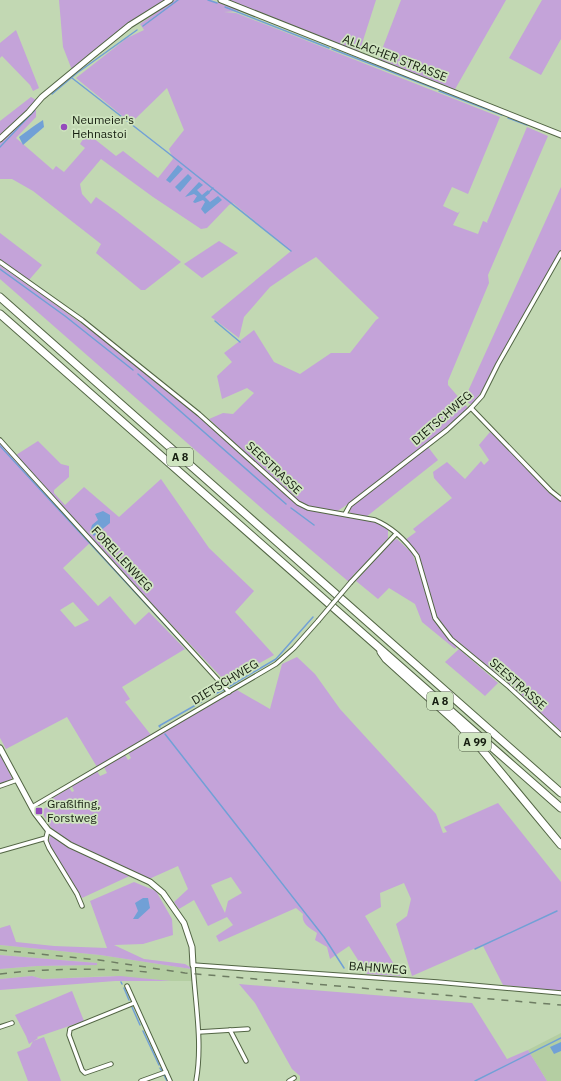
<svg xmlns="http://www.w3.org/2000/svg" width="561" height="1081" font-family="'IBM Plex Sans',sans-serif">
  <rect width="100%" height="100%" fill="#c2d8b3"/>
  <!-- built -->
  <g fill="#b4cea2">
    <path d="M0,945L100,955L191,969L192,981H171L110,976L43,979L32,976L0,979V969L37,966L97,965V963L0,955Z"/>
    <path d="M561,1033V1081H547L528,1050Z"/>
  </g>
  <!-- green -->
  <g fill="#c4a3d9" fill-rule="evenodd">
    <path d="M59,0H166L72,70L63,47Z"/>
    <path d="M174,0H211L241,11L224,12L236,13L500,117L468,194L452,187L443,206L458,213L460,211L453,225L478,234L483,221L488,223L487,222L527,127L548,136L488,275L489,283L448,381V385L468,408L445,429L351,502L336,512L316,509L299,503L209,419L223,413L233,414L254,393L247,388L222,399L217,376L232,362L224,353L254,330L274,362L300,374L331,353H350L376,320L379,318L316,257L298,268L270,287L244,317L239,338L211,317L291,251L233,203L229,205L207,228L201,229L153,197L101,159L80,184L82,194L91,204L96,197L117,212L181,262L145,290H141L96,253L101,244L33,191L12,179H0V121L31,97L36,100V117L16,138L53,170L56,166L64,172L85,148L80,144L87,133L116,156L123,151L158,178L173,159L169,149L184,130L167,88L131,123L76,78L127,38L144,30L140,24Z"/>
    <path d="M230,0H376L359,53L231,2Z"/>
    <path d="M401,0H506L454,91L378,60Z"/>
    <path d="M542,0H561V39L541,75L509,58Z"/>
    <path d="M16,30L39,88L33,91L30,85L2,56L0,58V43Z"/>
    <path d="M561,187V250L482,391L472,405L464,400Z"/>
    <path d="M0,233L42,265L29,280L0,260Z"/>
    <path d="M219,241L238,253L202,278L184,264Z"/>
    <path d="M0,265C66,311 132,360 194,412C229,442 263,474 298,505C301,507 305,509 309,510C329,515 375,516 388,530V538L361,568L354,574L349,582L266,512L0,279Z"/>
    <path d="M490,432L499,439L549,491L561,501V731L460,643L455,649L422,622L415,604L389,588L378,599L356,581L392,541L397,539L412,553L426,588L418,557L405,540L416,532L413,529L452,498L434,478L433,472L447,462L465,479L481,461L484,465L489,460L479,445Z"/>
    <path d="M0,441L16,455L38,441L61,464L69,466V477L54,490V493L65,505L84,487L119,517L161,479L209,548L254,591L235,612L274,655L226,682L92,541L63,568L98,606L110,596L135,625L149,612L185,649L122,687L130,699L125,702L151,735L97,767L67,717L6,749L0,738ZM73,602L89,620L75,627L60,610Z"/>
    <path d="M428,447L438,460L366,517L351,514L349,509L352,506Z"/>
    <path d="M459,649L498,683L485,696L445,662Z"/>
    <path d="M297,657L315,674L340,709L436,814L443,833L447,832L444,827L498,803L561,882V991L503,985L483,946L494,940L412,976L396,924L407,916L411,899L404,883L380,893L381,907L365,916L401,976L367,974L349,946L330,959L327,947L315,940L317,933C310,928 301,924 303,914L296,908L219,942L216,936L233,925L227,917L208,926L194,900L179,909L174,902L188,889L178,866L149,879L136,873L82,898L48,844L52,829L41,811L50,805L48,801L69,788L72,792L74,791L72,786L97,771L100,776L107,773L104,767L125,755L128,760L131,758L128,752L237,690L270,709L282,664ZM231,877L242,893L228,901L225,913L211,885Z"/>
    <path d="M0,754L12,778L11,780L0,784Z"/>
    <path d="M134,882L156,891L172,919L173,935L143,944L114,945L144,959L185,964L190,967L191,969L100,955L0,945V928L10,925L16,942L54,946L107,948L90,901Z"/>
    <path d="M0,955L97,963V965L37,966L0,969Z"/>
    <path d="M32,976L43,979L120,976L171,981H115L0,990V979Z"/>
    <path d="M239,984L472,1003L507,1059L528,1050L547,1081H300V1076L292,1069L255,1003Z"/>
    <path d="M72,991L84,1021L37,1037L38,1038L29,1044L26,1036L15,1015Z"/>
    <path d="M44,1037L60,1078L61,1081H28L17,1052L30,1047L33,1041Z"/>
  </g>
  <!-- water -->
  <g fill="#71a0d6">
    <path d="M43,120L44,127L23,145L19,137L34,126Z"/>
    <path d="M178,165L183,169L170,183L166,180Z"/>
    <path d="M188,174L192,178L180,192L175,187Z"/>
    <path d="M199,182L203,185L197,190L202,195L208,190L210,193L205,197L210,202L218,196L222,200L205,214L201,209L205,202L203,200L195,203L193,202L197,196L194,194L185,197Z"/>
    <path d="M103,511L110,515V523L94,536L90,532L92,525L98,520L95,514Z"/>
    <path d="M143,898H148L150,908L138,919H133L138,911L135,903Z"/>
    <path d="M561,1042V1051L554,1054L550,1047Z"/>
  </g>
  <g fill="none" stroke-linecap="round" stroke-linejoin="round">
    <!-- stream -->
    <g stroke="#71a0d6" stroke-width="1.5">
      <path d="M208,0L217,3"/>
      <path d="M225,7L329,48"/>
      <path d="M143,26L178,0"/>
      <path d="M332,49L436,89"/>
      <path d="M72,78L167,152L291,251"/>
      <path d="M439,91L502,115"/>
      <path d="M52,94L77,73L137,30"/>
      <path d="M508,118L527,125"/>
      <path d="M0,147L34,111"/>
      <path d="M209,192L213,188"/>
      <path d="M0,269L65,316L133,370"/>
      <path d="M215,321L240,342"/>
      <path d="M138,374L286,504"/>
      <path d="M0,446L193,655"/>
      <path d="M291,508L314,525"/>
      <path d="M230,686L276,659L313,617"/>
      <path d="M215,694L225,689"/>
      <path d="M160,727L159,726L208,698"/>
      <path d="M165,734L324,937L344,968"/>
      <path d="M475,949L557,911"/>
      <path d="M121,982L122,984"/>
      <path d="M124,988L129,1000"/>
      <path d="M132,1007L140,1025"/>
      <path d="M143,1031L159,1065"/>
      <path d="M160,1068L162,1071"/>
      <path d="M164,1075L167,1081"/>
      <path d="M475,1081L561,1038"/>
    </g>
    <defs>
      <g id="street">
        <path d="M0,262L82,320L199,414L298,503L308,508L375,520C392,527 407,542 417,556L435,618L451,639L509,687L561,735"/>
        <path d="M471,408L551,491L561,499"/>
        <path d="M0,440C76,525 153,608 229,692"/>
        <path d="M345,514L350,505L447,430L471,408L482,396L498,364L561,253"/>
        <path d="M351,582L396,534"/>
        <path d="M0,786L17,780"/>
        <path d="M32,807L276,664L294,648L318,621"/>
        <path d="M46,838V841L49,848L77,894L82,906"/>
        <path d="M0,851L46,838L48,830"/>
        <path d="M127,986L170,1081"/>
        <path d="M0,1027L12,1023"/>
        <path d="M230,1030L246,1061"/>
        <path d="M199,1032L248,1029"/>
        <path d="M111,1064L85,1073L82,1070L69,1035L70,1029L134,1003"/>
        <path d="M141,1081L166,1072"/>
        <path d="M196,1081C203,1043 195,1003 193,965L437,982L561,993"/>
        <path d="M289,1081L294,1078"/>
      </g>
      <g id="secondary">
        <path d="M221,0L561,135"/>
        <path d="M0,139L29,112L42,97L93,55L130,25L170,0"/>
        <path d="M0,748L35,813L48,830L70,845L150,882L163,893L184,923L192,947L193,965"/>
      </g>
      <g id="highway">
        <path d="M0,297L561,793"/>
        <path d="M0,314L561,808"/>
        <path d="M381,652L386,659L458,724L478,745L561,845"/>
      </g>
    </defs>
    <!-- street casing -->
    <use href="#street" stroke="#526544" stroke-width="5.5"/>
    <!-- secondary casing -->
    <use href="#secondary" stroke="#526544" stroke-width="7"/>
    <!-- highway casing -->
    <use href="#highway" stroke="#526544" stroke-width="9"/>
    <!-- street -->
    <use href="#street" stroke="#fff" stroke-width="3.5"/>
    <!-- secondary -->
    <use href="#secondary" stroke="#fff" stroke-width="5"/>
    <!-- highway -->
    <use href="#highway" stroke="#fff" stroke-width="7"/>
    <!-- rail -->
    <g stroke="#6e7d63" stroke-width="1.5" stroke-dasharray="7 7" stroke-linecap="butt">
      <path d="M0,950L99,960L185,973L561,1005"/>
      <path d="M0,974C49,968 98,968 148,972"/>
    </g>
    <defs>
      <path id="street-bridge" d="M318,621L351,582"/>
    </defs>
    <!-- street-bridge casing -->
    <use href="#street-bridge" stroke="#526544" stroke-width="5.5" stroke-linecap="butt"/>
    <!-- street-bridge -->
    <use href="#street-bridge" stroke="#fff" stroke-width="3.5"/>
  </g>
  <!-- markers -->
  <g fill="#954abc" stroke="#cfe5c0" stroke-width="1.5">
    <circle cx="64" cy="127" r="4"/>
    <rect x="35" y="807" width="8" height="8" rx="2"/>
  </g>
  <g text-anchor="middle" stroke-width="3.5" stroke-linejoin="round" paint-order="stroke">
    <!-- shield labels -->
    <g fill="#cfe5c0" stroke="#4e5a45" stroke-width="1">
      <rect x="167" y="448" width="26" height="18" rx="3"/>
      <rect x="427" y="692" width="26" height="18" rx="3"/>
      <rect x="459" y="733" width="32" height="18" rx="3"/>
    </g>
    <g font-size="11" font-weight="bold" fill="#161e10">
      <text x="180" y="461">A 8</text>
      <text x="440" y="705">A 8</text>
      <text x="475" y="746">A 99</text>
    </g>
    <!-- street labels -->
    <g font-size="12" fill="#161e10" stroke="#cfe5c0">
      <text transform="translate(395 58) rotate(21)" y="4">ALLACHER STRASSE</text>
      <text transform="translate(442 418) rotate(-41)" y="4">DIETSCHWEG</text>
      <text transform="translate(274 468) rotate(43)" y="4">SEESTRASSE</text>
      <text transform="translate(122 559) rotate(47)" y="4">FORELLENWEG</text>
      <text transform="translate(225 682) rotate(-31)" y="4">DIETSCHWEG</text>
      <text transform="translate(518 684) rotate(41)" y="4">SEESTRASSE</text>
      <text transform="translate(378 968) rotate(4)" y="4">BAHNWEG</text>
    </g>
    <!-- poi labels -->
    <g font-size="12" fill="#161e10" stroke="#cfe5c0" text-anchor="start">
      <text x="72" y="124">Neumeier's<tspan x="72" dy="14">Hehnastoi</tspan></text>
      <text x="47" y="808">Graßlfing,<tspan x="47" dy="14">Forstweg</tspan></text>
    </g>
  </g>
</svg>
